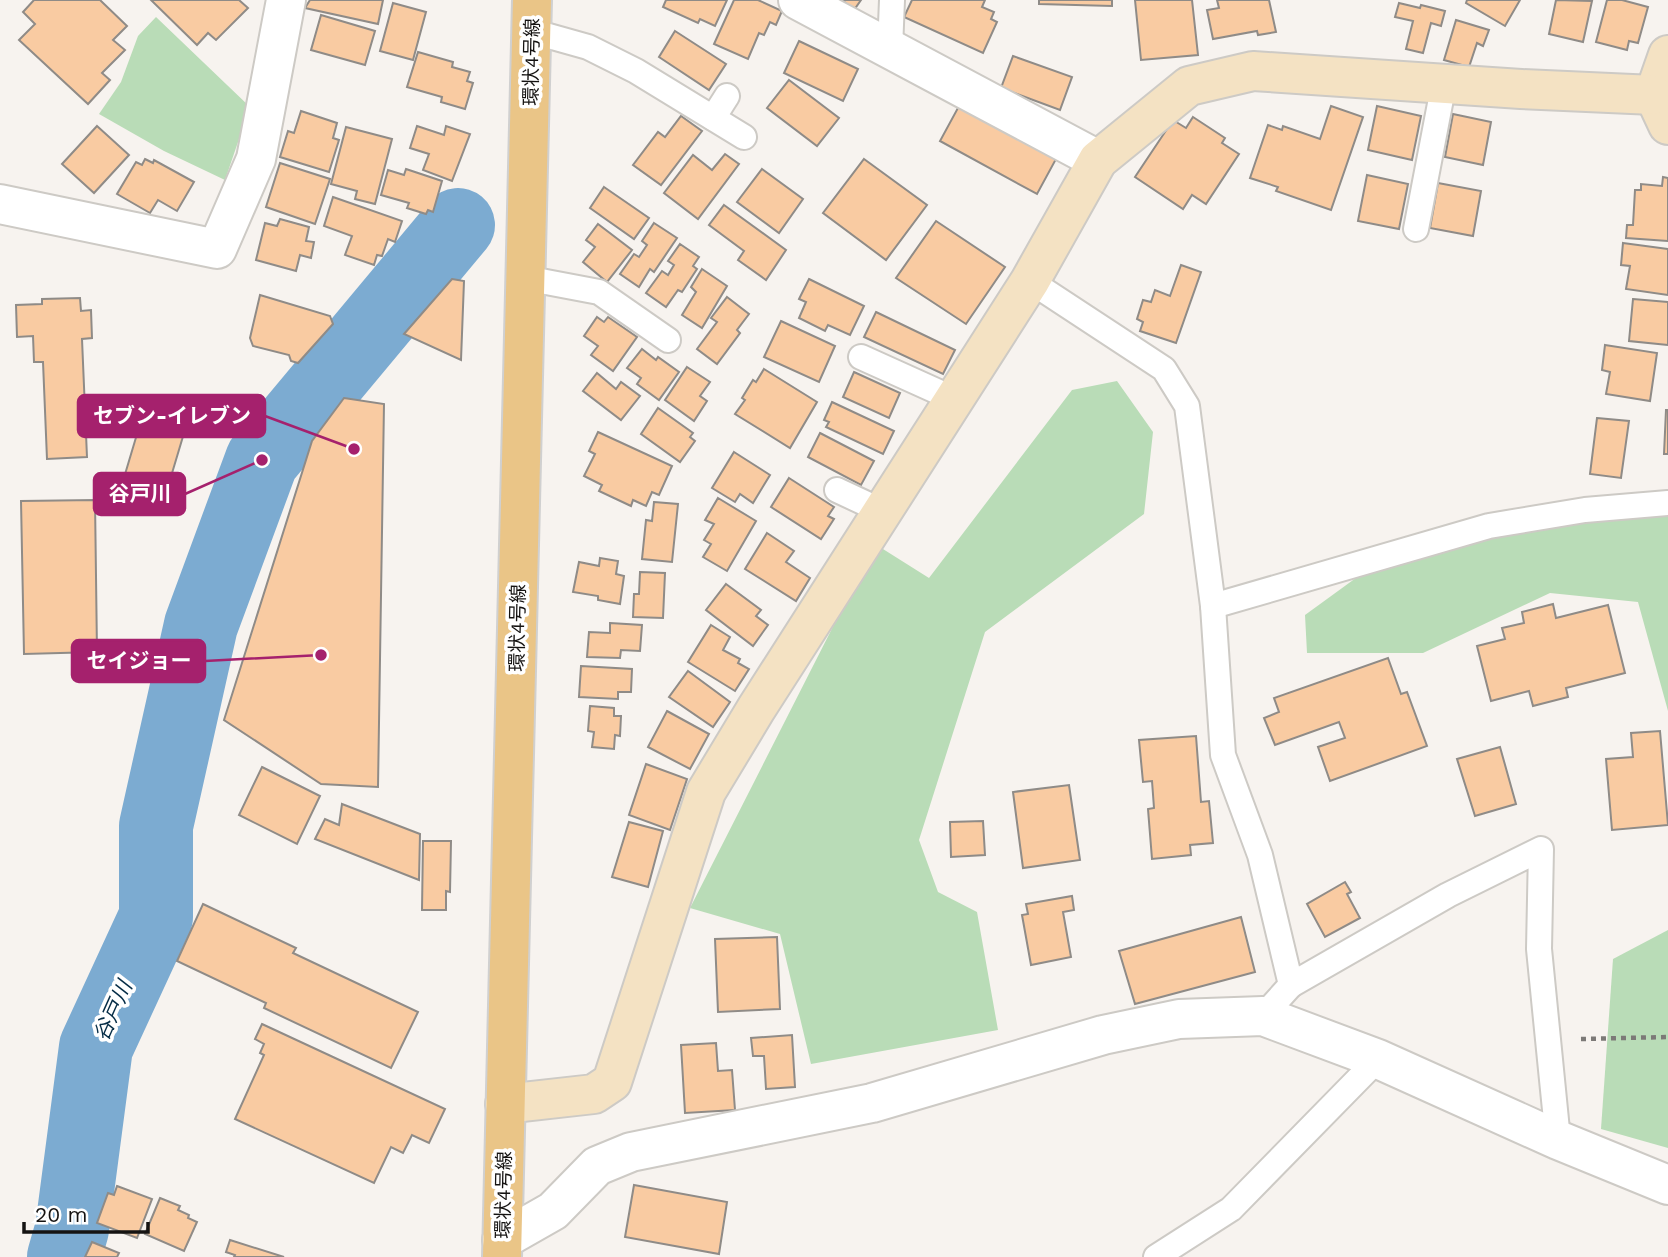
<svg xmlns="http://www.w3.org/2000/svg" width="1668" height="1257" font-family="'Work Sans','Noto Sans JP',sans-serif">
  <rect width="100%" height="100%" fill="#f7f3ef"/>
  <!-- green -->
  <g fill="#b9dcb7">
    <path d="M156,17L250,107L225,180L164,151L99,114L121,82L138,36Z"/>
    <path d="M1117,381L1153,432L1144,514L985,632L919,840L938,892L977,912L998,1030L811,1064L780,934L690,908L875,544L929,578L1072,390Z"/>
    <path d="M1668,506V711L1638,602L1550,593L1423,653H1307L1305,615L1360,575L1489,533Z"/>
    <path d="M1668,930V1148L1601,1129L1613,959Z"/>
  </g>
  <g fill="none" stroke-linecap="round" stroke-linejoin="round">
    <!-- river -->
    <path stroke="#7cabd1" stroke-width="74" d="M64,1257L72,1229L96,1047L156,917V826L201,625L262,460L458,225"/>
  </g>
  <!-- building -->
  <g fill="#f9cba2" stroke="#8f8b87" stroke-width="2">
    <path d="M34,0H100L127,26L113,40L125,50L102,73L110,80L88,104L19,40L35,24L23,12Z"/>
    <path d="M151,0H239L248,8L216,40L208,33L197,45Z"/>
    <path d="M310,0H383L378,24L305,8Z"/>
    <path d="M666,0H727L715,26L700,19L698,23L663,7Z"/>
    <path d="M734,0H758L782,11L776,25L770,22L764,35L759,33L748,59L714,44Z"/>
    <path d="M842,0H861L854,10Z"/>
    <path d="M912,0H985L982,7L994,12L991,19L997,22L983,53L904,17Z"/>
    <path d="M1039,0H1112V6L1039,4Z"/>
    <path d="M1135,0H1192L1198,55L1141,60Z"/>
    <path d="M1217,0H1269L1276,32L1258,35L1257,31L1213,39L1207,10L1219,8Z"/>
    <path d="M1467,0H1520L1505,26L1466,3Z"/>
    <path d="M1556,0L1592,1L1583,42L1549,34Z"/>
    <path d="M1607,0H1622L1648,7L1638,43L1629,41L1627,50L1596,42Z"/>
    <path d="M393,3L426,12L413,60L380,51Z"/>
    <path d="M1399,3L1420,8L1421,5L1445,11L1441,26L1431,23L1423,53L1406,49L1413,21L1395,17Z"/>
    <path d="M321,15L375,31L365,65L311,50Z"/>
    <path d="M1456,20L1489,30L1483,46L1477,43L1469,67L1444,60Z"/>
    <path d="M675,31L726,64L709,90L659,57Z"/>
    <path d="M799,41L858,69L843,101L784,73Z"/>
    <path d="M418,52L453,62L452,67L470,72L467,81L473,83L465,109L441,102L442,97L407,87Z"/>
    <path d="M1013,56L1072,77L1060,110L1001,88Z"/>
    <path d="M789,80L839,118L817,146L767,108Z"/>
    <path d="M959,106L1056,159L1037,194L940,141Z"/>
    <path d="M1331,106L1363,117L1331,210L1276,191L1278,187L1250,178L1268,125L1282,130L1283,126L1320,139Z"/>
    <path d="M1377,106L1421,116L1412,160L1368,150Z"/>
    <path d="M301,111L337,123L333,138L339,140L329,172L280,157L288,131L294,133Z"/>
    <path d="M1453,114L1491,122L1483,165L1445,157Z"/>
    <path d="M681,116L702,131L661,185L633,165L658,132L665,137Z"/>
    <path d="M1193,117L1225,138L1222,143L1239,154L1206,204L1192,195L1183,209L1135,177L1173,120L1186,128Z"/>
    <path d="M97,126L129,155L94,193L62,164Z"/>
    <path d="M417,126L444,135L446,126L470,134L452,181L423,170L429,154L410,148Z"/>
    <path d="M346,127L392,139L375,204L355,199L357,191L331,184Z"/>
    <path d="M725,154L739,164L698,219L664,193L693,155L712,170Z"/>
    <path d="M145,159L153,163L154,160L194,182L177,211L158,200L150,213L117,194L136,162L142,165Z"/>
    <path d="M864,159L927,205L886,260L823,213Z"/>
    <path d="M280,163L330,179L315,224L266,207Z"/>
    <path d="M406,169L442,181L433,212L428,210L426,214L407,208L409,203L381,195L388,170L404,175Z"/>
    <path d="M762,169L803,199L779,233L737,202Z"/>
    <path d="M1367,175L1408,184L1399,229L1358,221Z"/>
    <path d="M1663,177L1668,178V241L1626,238L1627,225H1633L1635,190H1641V184L1662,186Z"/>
    <path d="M1438,183L1481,191L1473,236L1430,228Z"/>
    <path d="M604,187L649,218L634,239L590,208Z"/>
    <path d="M333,197L402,221L395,242L388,239L382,256L377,255L374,265L345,255L352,236L324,226Z"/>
    <path d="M724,205L786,250L766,280L738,260L744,251L709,225Z"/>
    <path d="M280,219L309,227L306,241L314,242L311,258L300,255L296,271L256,260L265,223L277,226Z"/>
    <path d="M936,221L1005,267L966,324L896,278Z"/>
    <path d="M654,223L677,238L654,272L650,269L639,287L620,274L634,254L639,257L647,245L642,241Z"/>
    <path d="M598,224L632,250L607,282L583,262L595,247L586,240Z"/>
    <path d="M1623,243L1668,249V295L1626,289L1630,266L1621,265Z"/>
    <path d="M680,244L699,257L693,266L697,269L682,292L678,290L666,307L646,293L662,271L668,275L674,265L668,261Z"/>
    <path d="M1181,265L1201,272L1176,343L1140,331L1143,322L1137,319L1143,300L1151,302L1155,290L1170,296Z"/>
    <path d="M702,269L727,286L702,328L682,315L696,292L691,287Z"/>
    <path d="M452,279L464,281L461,360L404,334Z"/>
    <path d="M809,279L864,306L850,335L828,325L825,331L799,318L806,302L799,299Z"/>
    <path d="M260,295L330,316L333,324L298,363L291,361L289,355L253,346L250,338Z"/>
    <path d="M727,297L749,314L737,330L740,333L717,364L697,349L717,322L711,318Z"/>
    <path d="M80,298L81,311L91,310L92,338L82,339L87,457L47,459L43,362H34L33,336L17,337L16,305L42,304V299Z"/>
    <path d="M1633,299L1668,302V345L1629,341Z"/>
    <path d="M876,312L955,350L943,374L864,337Z"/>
    <path d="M597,317L604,322L608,317L637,337L613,371L591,355L598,346L584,336Z"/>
    <path d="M781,321L835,346L819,382L764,357Z"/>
    <path d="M1605,345L1657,353L1650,401L1606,394L1610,372L1602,370Z"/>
    <path d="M642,349L656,360L658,357L679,372L659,400L637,384L641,378L627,368Z"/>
    <path d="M687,367L710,382L700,396L707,401L694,421L665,400Z"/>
    <path d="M764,369L817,402L790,448L735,414L745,400L742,398L753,380L756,382Z"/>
    <path d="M854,372L900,393L889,418L843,397Z"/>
    <path d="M597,373L616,389L621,382L640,396L621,420L583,391Z"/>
    <path d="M344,398L384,404L378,787L321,784L224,720L312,441Z"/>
    <path d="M832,402L894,431L883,454L826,427L829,422L824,420Z"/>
    <path d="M155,403L190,413L161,510L128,500L130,494L120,491L143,414L151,417Z"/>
    <path d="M658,408L693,433L690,437L695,441L680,462L641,434Z"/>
    <path d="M1666,410H1668V454H1664Z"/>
    <path d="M1597,418L1629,421L1621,478L1590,474Z"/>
    <path d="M598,432L672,466L659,495L652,492L646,506L633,500L631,506L599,491L602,485L584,476L595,454L589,451Z"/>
    <path d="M820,433L874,461L861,485L808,457Z"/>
    <path d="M734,452L770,475L753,503L740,494L735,502L712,488Z"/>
    <path d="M789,478L834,507L828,516L834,519L821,539L771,507Z"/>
    <path d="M718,498L756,521L727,571L703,557L711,544L704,540L714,524L705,520Z"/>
    <path d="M95,500L97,652L24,654L21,501Z"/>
    <path d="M654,502L678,504L672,562L642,559L646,520L652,521Z"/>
    <path d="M767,533L794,551L786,562L810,578L796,601L745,569Z"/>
    <path d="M600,558L618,561L616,574L624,576L620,604L598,600V596L573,592L579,562L599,566Z"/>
    <path d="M640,572L665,573L663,618L633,617L634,594H639Z"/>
    <path d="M726,584L761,610L756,616L768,625L753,646L706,610Z"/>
    <path d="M1553,604L1556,618L1608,605L1625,673L1566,688L1568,697L1533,706L1529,691L1491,701L1477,646L1505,639L1502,628L1524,623L1522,612Z"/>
    <path d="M610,623L642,625L640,651L621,650L620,658L587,657L589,632L610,633Z"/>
    <path d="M711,625L730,637L723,650L740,659L738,663L749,669L735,691L688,662Z"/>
    <path d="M1388,658L1401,694L1407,692L1427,746L1330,781L1318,747L1345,738L1339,722L1275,745L1264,718L1279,712L1274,698Z"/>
    <path d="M581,666L632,669L631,692H618V699L579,697Z"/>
    <path d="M688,671L730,702L713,727L669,697Z"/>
    <path d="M590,706L614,708V716H621L620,736L615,735L614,749L592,747L594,732L588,731Z"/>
    <path d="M667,711L709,734L690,769L648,747Z"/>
    <path d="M1660,731L1668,825L1612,830L1606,759L1633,757L1631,733Z"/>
    <path d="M1196,736L1201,802L1209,801L1213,843L1190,845L1191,855L1152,859L1148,809L1154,808L1152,781L1143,782L1139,740Z"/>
    <path d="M1500,747L1516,804L1475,816L1457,759Z"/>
    <path d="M646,764L687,779L670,830L629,815Z"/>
    <path d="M262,767L320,796L297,844L239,815Z"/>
    <path d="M1069,785L1080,860L1023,868L1013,792Z"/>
    <path d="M342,804L420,834L419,880L315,839L325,819L339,825Z"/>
    <path d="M983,821L985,855L951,857L950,822Z"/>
    <path d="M629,822L663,831L648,887L612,877Z"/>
    <path d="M423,841H451L450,892L446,891V910H422Z"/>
    <path d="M1345,882L1351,892L1347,894L1360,918L1325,937L1307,904Z"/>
    <path d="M1072,896L1074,910L1063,912L1071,957L1031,965L1022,915L1028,914L1026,904Z"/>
    <path d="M203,904L296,948L293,953L418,1012L391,1068L264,1008L266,1003L177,961Z"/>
    <path d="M1241,917L1255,972L1135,1004L1119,951Z"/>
    <path d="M777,937L780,1009L718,1012L715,939Z"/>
    <path d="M262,1024L445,1109L429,1143L412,1135L403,1153L391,1147L374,1183L235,1119L264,1055L260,1053L264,1044L255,1039Z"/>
    <path d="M792,1035L795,1087L766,1089L764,1056H753L751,1038Z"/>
    <path d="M716,1043L718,1071L732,1070L735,1110L685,1113L681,1045Z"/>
    <path d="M634,1185L727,1202L719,1254L625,1237Z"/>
    <path d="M117,1186L152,1199L137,1238L97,1223L108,1193L114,1195Z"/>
    <path d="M160,1198L180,1206L178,1210L189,1215L188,1218L197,1222L184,1251L145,1234Z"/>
    <path d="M230,1240L284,1257H234L235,1255L226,1252Z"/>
    <path d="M92,1242L119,1253L117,1257H85Z"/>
  </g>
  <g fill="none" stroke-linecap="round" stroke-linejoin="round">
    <defs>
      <g id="lane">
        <path d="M531,31L588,47L636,71L744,137"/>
        <path d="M890,49L892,0"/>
        <path d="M713,118L727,96"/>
        <path d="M1416,229L1444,83"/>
        <path d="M525,278L599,292L668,340"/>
        <path d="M1030,281L1164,369L1187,406L1213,606L1223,755L1260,855L1291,985L1263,1016"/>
        <path d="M861,357L954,399"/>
        <path d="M837,490L882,511"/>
        <path d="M1213,606L1489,526L1585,510L1668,503"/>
        <path d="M1291,985L1448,895L1541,849L1539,949L1558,1140"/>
        <path d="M1156,1257L1231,1209L1378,1059"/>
      </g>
      <g id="street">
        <path d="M798,0L1098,160"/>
        <path d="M0,204L217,249L256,159L286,0"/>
        <path d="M502,1240L553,1211L597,1166L631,1152L872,1103L1103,1035L1179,1019L1263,1016L1378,1059L1558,1140L1668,1185"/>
      </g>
      <g id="secondary">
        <path d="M1668,55L1654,95L1668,125"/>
        <path d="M505,1104L594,1094L612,1082L706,792L756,709L1030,281L1098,160L1189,86L1253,71L1521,89L1654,95"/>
      </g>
      <path id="primary" d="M502,1257L532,0"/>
    </defs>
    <!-- lane casing -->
    <use href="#lane" stroke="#cdcac5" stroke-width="28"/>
    <!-- street casing -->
    <use href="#street" stroke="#cdcac5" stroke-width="42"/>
    <!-- secondary casing -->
    <use href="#secondary" stroke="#cdcac5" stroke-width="42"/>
    <!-- primary casing -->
    <use href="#primary" stroke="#d0d0d0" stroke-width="42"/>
    <!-- path -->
    <path stroke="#7c7977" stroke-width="4.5" stroke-dasharray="5 5" stroke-linecap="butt" d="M1581,1039L1668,1037"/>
    <!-- lane -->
    <use href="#lane" stroke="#fff" stroke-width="24"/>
    <!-- street -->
    <use href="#street" stroke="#fff" stroke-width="38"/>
    <!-- secondary -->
    <use href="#secondary" stroke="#f4e2c3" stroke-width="38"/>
    <!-- primary -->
    <use href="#primary" stroke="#eac587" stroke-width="38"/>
  </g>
  <g text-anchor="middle" stroke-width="7" stroke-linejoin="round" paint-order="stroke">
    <!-- street labels -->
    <g font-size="19" fill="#151312" stroke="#fff">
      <text transform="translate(531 62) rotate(-89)" y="7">環状4号線</text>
      <text transform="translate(517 628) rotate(-89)" y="7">環状4号線</text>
      <text transform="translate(503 1195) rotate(-89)" y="7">環状4号線</text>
    </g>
    <!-- water labels -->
    <g font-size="21" font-style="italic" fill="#052c46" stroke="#fff">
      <text transform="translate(113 1011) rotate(-66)" y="7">谷戸川</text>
    </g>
  </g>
  <!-- callouts -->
  <path fill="none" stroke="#a5216d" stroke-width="2.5" d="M354 449L265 416M262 460L185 494M321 655L205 661"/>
  <g fill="#a5216d" stroke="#fff" stroke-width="2.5">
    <circle cx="354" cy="449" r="7"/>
    <circle cx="262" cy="460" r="7"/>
    <circle cx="321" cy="655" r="7"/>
  </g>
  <g fill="#a5216d" stroke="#a5216d" stroke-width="2.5">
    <rect x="78" y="395" width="187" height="42" rx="7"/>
    <rect x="94" y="473" width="91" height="42" rx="7"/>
    <rect x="72" y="640" width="133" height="42" rx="7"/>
  </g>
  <g font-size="21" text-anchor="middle" font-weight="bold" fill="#fff">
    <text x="172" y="423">セブン-イレブン</text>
    <text x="140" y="501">谷戸川</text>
    <text x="139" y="668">セイジョー</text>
  </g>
  <!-- scale -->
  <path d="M24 1222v10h124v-10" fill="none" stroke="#151312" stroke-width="3.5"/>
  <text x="35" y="1222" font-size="21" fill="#151312" stroke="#ffffff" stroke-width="5" paint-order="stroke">20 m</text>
</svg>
